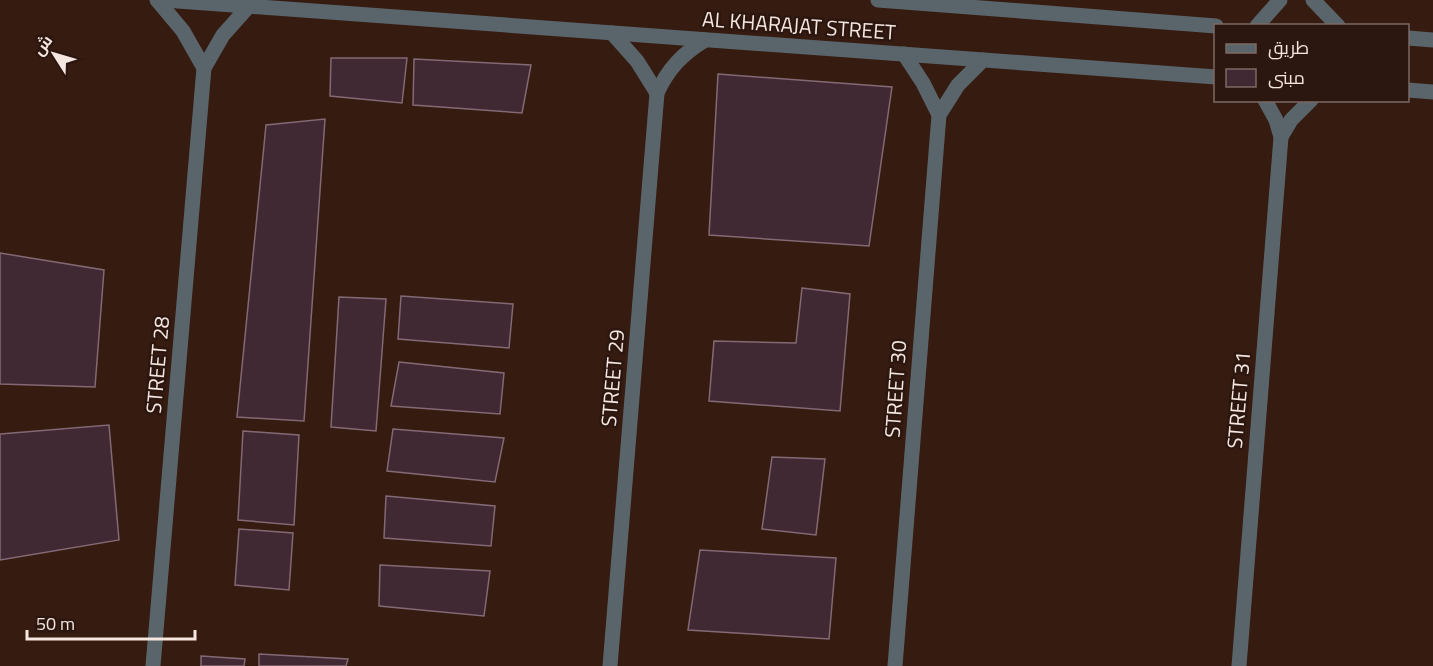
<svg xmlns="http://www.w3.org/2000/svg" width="1433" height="666" font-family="'Titillium Web',Cairo,sans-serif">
  <rect width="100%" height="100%" fill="#2c1710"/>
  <!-- built -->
  <path fill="#361b11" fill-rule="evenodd" d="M0,0H1433V666H0ZM1216,26H1408V100H1216Z"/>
  <!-- building -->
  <g fill="#402933" stroke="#836973" stroke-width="1.5">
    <path d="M331,58H407L402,103L330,96Z"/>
    <path d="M414,59L531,65L522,113L413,105Z"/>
    <path d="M718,74L892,87L869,246L709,235Z"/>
    <path d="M325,119L304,421L237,417L266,125Z"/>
    <path d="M0,253L104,270L95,387L0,384Z"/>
    <path d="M802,288L850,294L840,411L709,401L714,341L796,343Z"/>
    <path d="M401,296L513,304L509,348L398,339Z"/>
    <path d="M339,297L386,299L376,431L331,427Z"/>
    <path d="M399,362L504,373L500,414L391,406Z"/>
    <path d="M109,425L119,540L0,560V434Z"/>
    <path d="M393,429L504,438L495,482L387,471Z"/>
    <path d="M243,431L299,435L294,525L238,520Z"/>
    <path d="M772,457L825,459L816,535L762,529Z"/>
    <path d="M386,496L495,506L491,546L384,538Z"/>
    <path d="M239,529L293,533L289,590L235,585Z"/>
    <path d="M700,550L836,558L829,639L688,630Z"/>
    <path d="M380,565L490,571L484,616L379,606Z"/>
    <path d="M259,654L348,659L346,666H259Z"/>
    <path d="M201,656L245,659L244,666H201Z"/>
  </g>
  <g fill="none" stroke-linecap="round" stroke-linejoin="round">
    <!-- street -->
    <g stroke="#59656a" stroke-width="15">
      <path d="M157,0L183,31L204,68"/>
      <path d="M164,0L1216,77"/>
      <path d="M878,0L1216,26"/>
      <path d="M1313,0L1338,26"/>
      <path d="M1257,26L1280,0"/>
      <path d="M612,33L637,61L657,93"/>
      <path d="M1408,38L1433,40"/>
      <path d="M904,54L923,83L939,115"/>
      <path d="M1408,90L1433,92"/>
      <path d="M1281,137L1291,120L1311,100"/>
      <path d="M153,666L204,68L223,35L248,7"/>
      <path d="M610,666L657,93C668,69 682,54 705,40"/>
      <path d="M895,666L939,115L958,85L983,60"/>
      <path d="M1239,666L1281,137L1276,120L1265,100"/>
    </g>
  </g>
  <g text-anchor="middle" stroke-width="5" stroke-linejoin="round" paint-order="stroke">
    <!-- street labels -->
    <g font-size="21" fill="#f5e6e0" stroke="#2c1710">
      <text transform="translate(799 26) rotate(4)" y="7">AL KHARAJAT STREET</text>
      <text transform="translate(158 365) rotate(-85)" y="7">STREET 28</text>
      <text transform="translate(613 378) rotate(-85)" y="7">STREET 29</text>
      <text transform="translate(896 389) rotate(-86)" y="7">STREET 30</text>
      <text transform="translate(1239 400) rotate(-85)" y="7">STREET 31</text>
    </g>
  </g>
  <!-- legend -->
  <rect x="1214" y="24" width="195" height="78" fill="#2c1710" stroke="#7c6a63" stroke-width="1.5"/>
  <rect x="1226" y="44" width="30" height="9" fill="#59656a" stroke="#7c6a63" stroke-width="1.5"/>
  <text x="1268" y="54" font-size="18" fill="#f5e6e0">طريق</text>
  <rect x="1226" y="69" width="30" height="18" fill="#402933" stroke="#7c6a63" stroke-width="1.5"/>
  <text x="1268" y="84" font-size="18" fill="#f5e6e0">مبنى</text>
  <!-- north arrow -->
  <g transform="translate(54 54) rotate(307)" stroke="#2c1710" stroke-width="4.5" paint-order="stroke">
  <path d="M0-4.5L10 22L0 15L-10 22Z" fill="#f5e6e0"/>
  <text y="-9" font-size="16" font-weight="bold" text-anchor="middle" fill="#f5e6e0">ش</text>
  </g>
  <!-- scale -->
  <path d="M27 630v9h168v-9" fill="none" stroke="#f5e6e0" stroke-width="3"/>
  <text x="36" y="630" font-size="18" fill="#f5e6e0" stroke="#2c1710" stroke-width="4.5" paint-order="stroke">50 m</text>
</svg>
